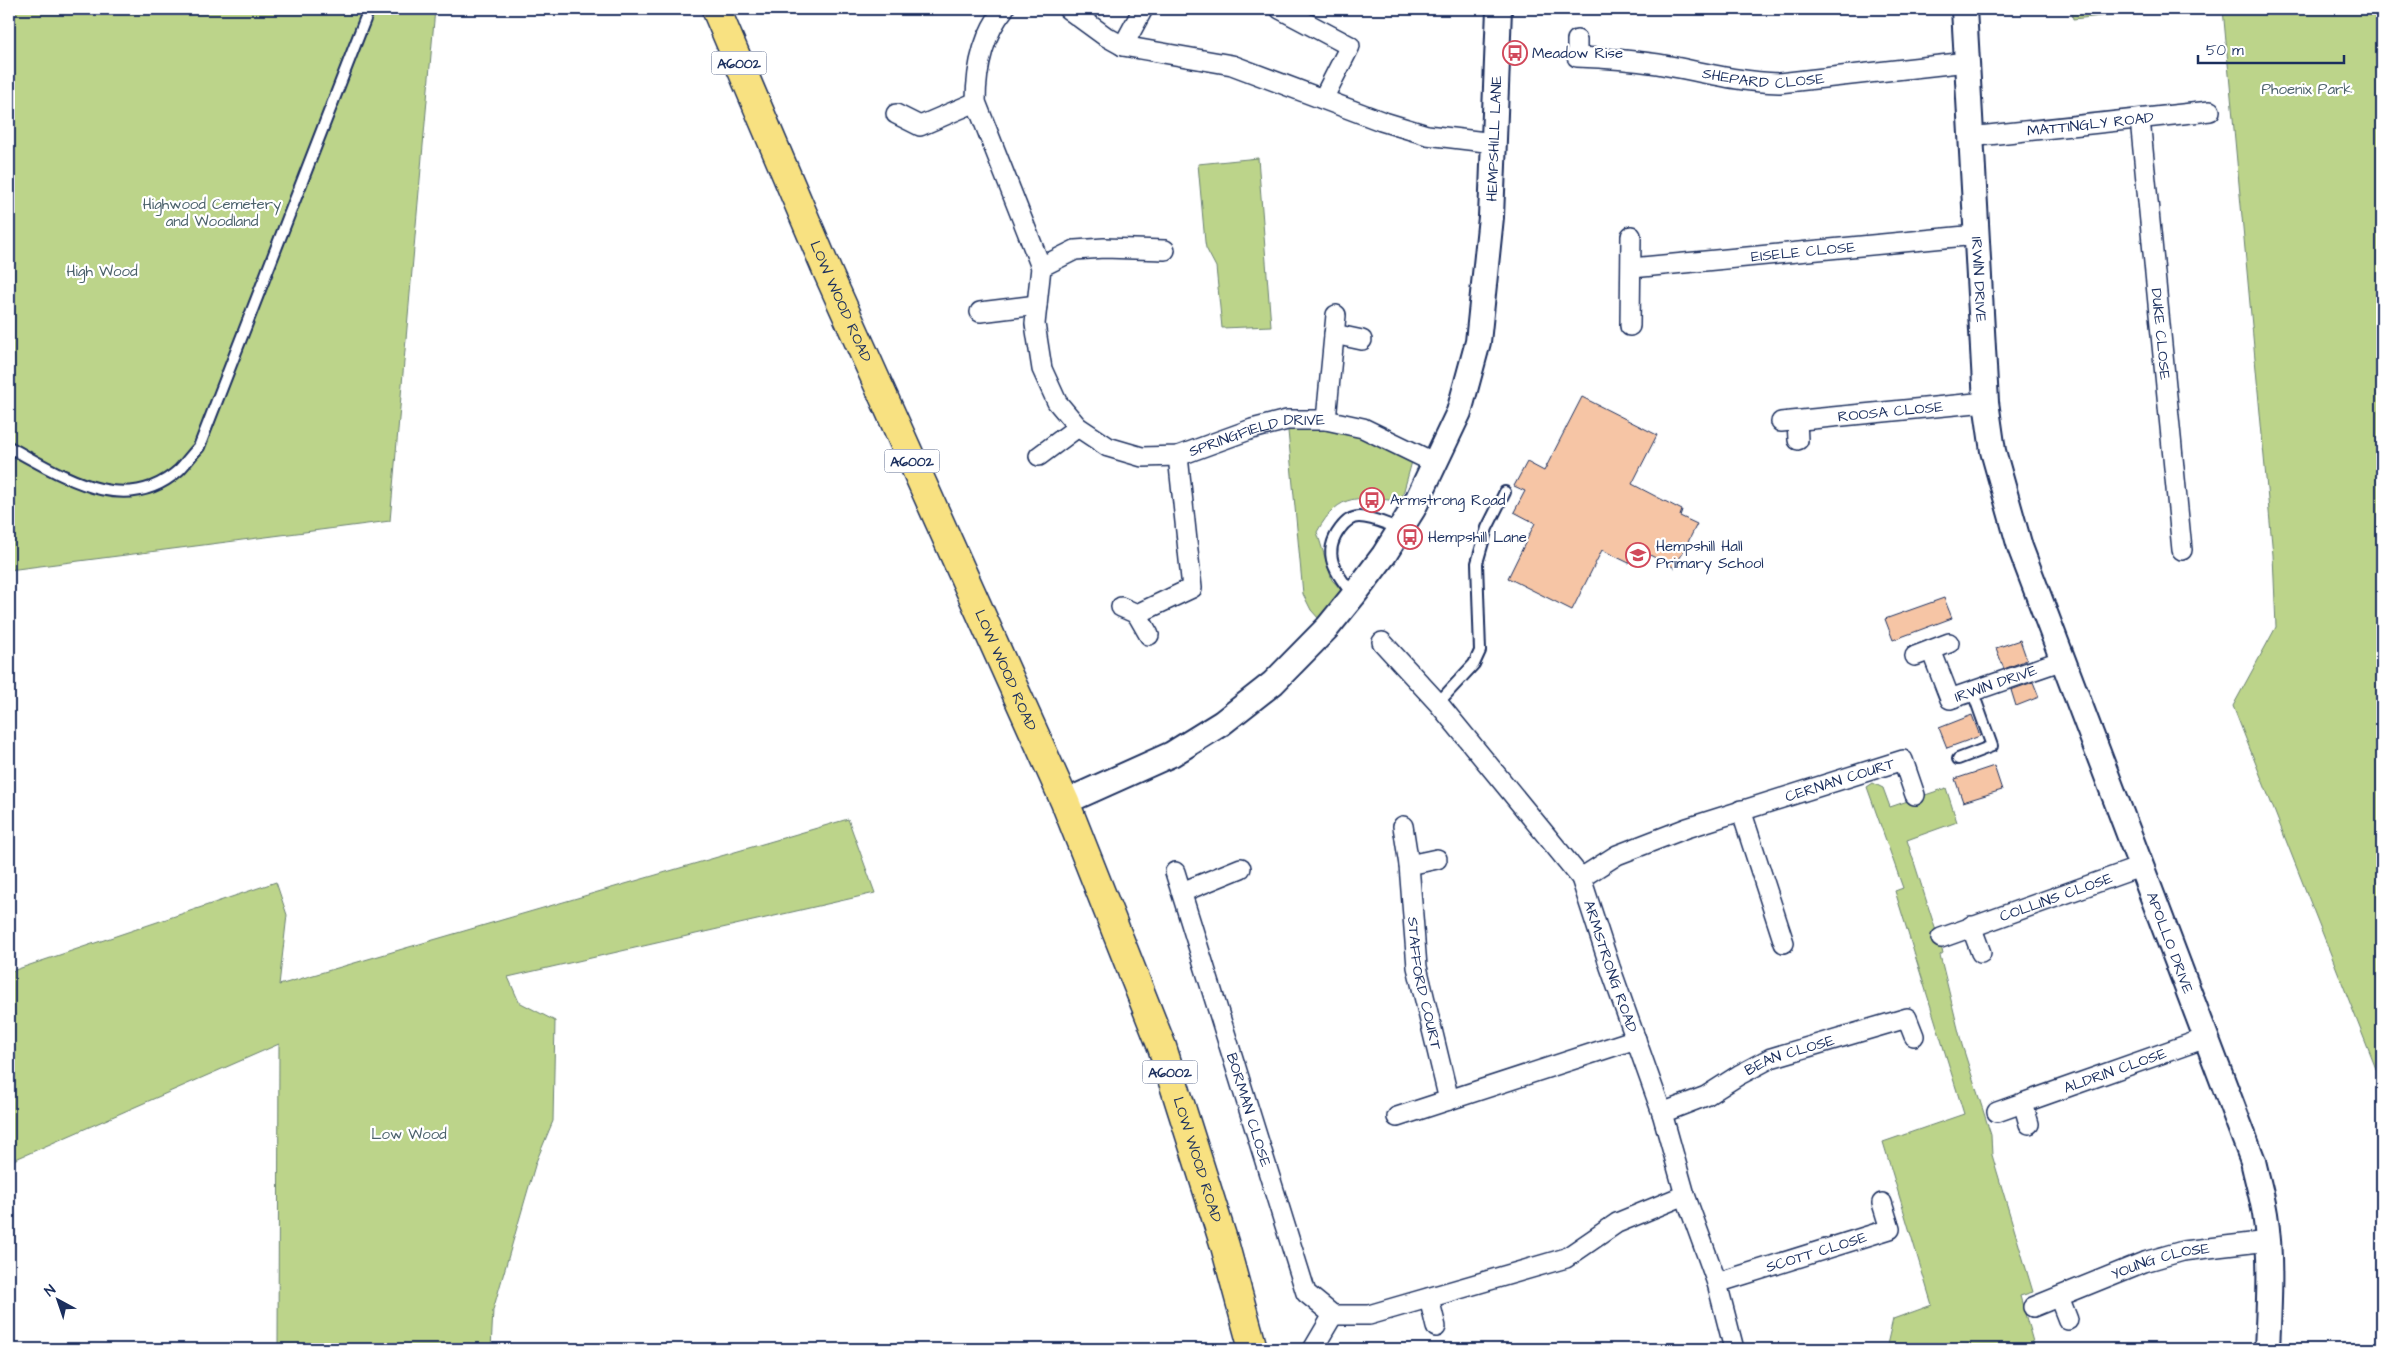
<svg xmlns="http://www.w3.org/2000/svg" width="2391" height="1358" font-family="'Architects Daughter',sans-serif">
  <rect width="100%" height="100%" fill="#fff"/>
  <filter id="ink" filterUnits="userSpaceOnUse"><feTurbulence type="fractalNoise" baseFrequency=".02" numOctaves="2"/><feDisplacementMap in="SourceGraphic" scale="10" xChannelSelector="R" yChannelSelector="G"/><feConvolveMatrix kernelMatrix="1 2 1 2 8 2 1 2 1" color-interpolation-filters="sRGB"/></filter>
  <g filter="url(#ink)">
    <!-- green -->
    <g fill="#bcd48a" stroke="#6c8274">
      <path d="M9,9H435L390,521L9,570Z"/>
      <path d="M2071,9H2168L2073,19Z"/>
      <path d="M2223,9H2382V1084L2233,706L2276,627L2273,555Z"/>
      <path d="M1258,158L1271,326L1222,328L1216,267L1206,248L1205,242L1198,164Z"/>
      <path d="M1287,420H1326L1413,458L1401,501C1359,498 1340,490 1317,532L1332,580L1347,596L1327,628L1311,610L1303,594Z"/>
      <path d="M1873,783L1883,788L1890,807L1946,788L1957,822L1907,840L1943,953L1940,955L1962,1045L1991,1135L1992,1155L2033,1292L2020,1296L2035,1349H1886L1893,1319L1932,1305L1883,1142L1964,1114L1895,891L1903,888L1867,787Z"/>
      <path d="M848,819L875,893L508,977L519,1002L555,1021L553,1121L536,1162L493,1310L491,1349H278L279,1044L9,1162V972L276,882L287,915L279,985Z"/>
    </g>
    <!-- building -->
    <g fill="#f6c5a5" stroke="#1b2f5e">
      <path d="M1582,397L1657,435L1632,484L1682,510L1680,516L1697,524L1675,568L1644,552L1639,562L1632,558L1629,563L1602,550L1572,610L1508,578L1535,523L1514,512L1525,491L1514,486L1527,462L1544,471Z"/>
      <path d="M1944,598L1952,618L1893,640L1885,619Z"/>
      <path d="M2020,640L2027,660L2004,669L1996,648Z"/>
      <path d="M2033,682L2039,697L2016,706L2011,690Z"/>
      <path d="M1972,715L1980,736L1947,748L1939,728Z"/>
      <path d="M1994,766L2002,790L1963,802L1955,779Z"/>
    </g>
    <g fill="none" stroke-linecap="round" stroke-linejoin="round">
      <defs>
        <g id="service">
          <path d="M9,447C60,474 124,519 179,470C186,463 192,454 199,447L369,9"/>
          <path d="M1353,595C1336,573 1321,554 1340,529C1345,522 1351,517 1359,517C1373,517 1388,525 1401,529"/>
          <path d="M1438,703L1474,664L1480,651L1477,563L1487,528L1505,492"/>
          <path d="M1958,759L1992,746L1972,690"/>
        </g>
        <g id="minor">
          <path id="s1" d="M1004,9C983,35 976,69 976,102L1041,267L1035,324L1042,369L1057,402L1078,427L1108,447L1142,457L1178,456L1252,429L1287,420H1326L1363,428L1435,463"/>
          <path d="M1068,9L1105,36L1123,46L1232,65L1381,121L1427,135L1494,143"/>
          <path d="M1280,9L1350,46L1323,99"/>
          <path id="s2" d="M1577,40V57C1604,58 1631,60 1658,64C1699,71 1738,82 1779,83L1967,62"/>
          <path d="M1123,46L1143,9"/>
          <path d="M896,114L920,126L976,102"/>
          <path id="s3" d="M2140,119L2182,550"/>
          <path id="s4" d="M1970,137L2210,111"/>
          <path d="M1041,267L1075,250L1104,248L1165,250"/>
          <path id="s5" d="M1632,268L1976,235"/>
          <path d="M980,312L1037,305"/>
          <path d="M1630,326L1631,236"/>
          <path d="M1334,334L1362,340"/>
          <path d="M1326,420L1336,315"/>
          <path d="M1797,421L1798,440"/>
          <path id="s6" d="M1781,422L1986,402"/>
          <path d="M1039,456L1078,427"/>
          <path d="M1121,607L1137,614L1149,635"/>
          <path d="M1137,614L1192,588L1178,456"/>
          <path id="s7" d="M1382,642L1438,703L1581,878L1610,967L1662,1113L1685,1195L1717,1283L1734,1349"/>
          <path id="s8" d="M1931,650L1950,699L2063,660"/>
          <path d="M1915,656L1949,643"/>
          <path d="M1741,810L1784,943"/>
          <path id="s9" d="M1403,826L1409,865L1417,967L1449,1100"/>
          <path d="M1409,865L1437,859"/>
          <path id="s10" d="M1175,872L1306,1293L1333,1315H1369L1566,1258L1617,1223L1685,1195"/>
          <path id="s11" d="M1581,878L1617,855L1687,828L1903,760L1915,795"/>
          <path d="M1182,892L1241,868"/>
          <path d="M1971,926L1981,953"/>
          <path id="s12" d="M1941,938L2140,867"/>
          <path d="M2023,1103L2029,1124"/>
          <path id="s13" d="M1997,1112L2206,1038"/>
          <path id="s14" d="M1662,1113L1706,1096L1739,1075L1771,1058L1907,1018L1914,1036"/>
          <path d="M1397,1117L1636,1039"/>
          <path id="s15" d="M1717,1283L1890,1229L1882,1203"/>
          <path d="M2059,1297L2068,1320"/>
          <path d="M1429,1298L1436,1327"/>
          <path id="s16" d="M2033,1307L2144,1262L2183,1251L2268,1241"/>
          <path d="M1313,1349L1333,1315"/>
        </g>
        <g id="tertiary">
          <path id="s17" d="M1964,9L1986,402L1993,451L2020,547L2253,1161C2257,1179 2262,1196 2265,1214C2272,1258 2269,1305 2267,1349"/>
          <path id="s18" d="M1065,802L1172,754L1222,723L1273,683L1327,628L1353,596L1384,555L1413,509L1459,412L1478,342L1491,217L1499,9"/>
        </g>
        <g id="primary">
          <path id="s19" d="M716,9L828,273L1065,802L1162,1047L1225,1246L1253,1349"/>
        </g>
      </defs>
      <!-- service casing -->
      <use href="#service" stroke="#1b2f5e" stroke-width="14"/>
      <!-- minor casing -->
      <use href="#minor" stroke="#1b2f5e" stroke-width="22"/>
      <!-- tertiary casing -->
      <use href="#tertiary" stroke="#1b2f5e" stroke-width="28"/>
      <!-- primary casing -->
      <use href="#primary" stroke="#1b2f5e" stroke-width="31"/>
      <!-- service -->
      <use href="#service" stroke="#fff" stroke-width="10"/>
      <!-- minor -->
      <use href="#minor" stroke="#fff" stroke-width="19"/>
      <!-- tertiary -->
      <use href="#tertiary" stroke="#fff" stroke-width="24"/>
      <!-- primary -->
      <use href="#primary" stroke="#f8e181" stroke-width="28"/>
    </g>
  </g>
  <!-- icons -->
  <defs>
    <symbol id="bus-ring" viewBox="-11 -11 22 22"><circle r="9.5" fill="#fff" stroke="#d1495b" stroke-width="1.5"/><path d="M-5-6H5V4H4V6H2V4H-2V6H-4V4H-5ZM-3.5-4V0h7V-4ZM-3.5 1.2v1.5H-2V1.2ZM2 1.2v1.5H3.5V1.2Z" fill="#d1495b"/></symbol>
    <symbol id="school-ring" viewBox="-11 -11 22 22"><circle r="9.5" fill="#fff" stroke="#d1495b" stroke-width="1.5"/><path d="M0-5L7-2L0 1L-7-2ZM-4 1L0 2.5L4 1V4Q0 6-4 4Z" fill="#d1495b"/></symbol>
  </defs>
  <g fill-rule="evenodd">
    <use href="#bus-ring" x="1501" y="39" width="28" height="28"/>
    <use href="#bus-ring" x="1358" y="486" width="28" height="28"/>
    <use href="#bus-ring" x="1396" y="523" width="28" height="28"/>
    <use href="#school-ring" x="1624" y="541" width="28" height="28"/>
  </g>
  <g text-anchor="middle" stroke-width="4.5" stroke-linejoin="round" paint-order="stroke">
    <!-- shield labels -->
    <g fill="#fff" stroke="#5f6d8e" stroke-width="1">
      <rect x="711.5" y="51.5" width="55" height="23" rx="4"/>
      <rect x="884.5" y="449.5" width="55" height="23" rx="4"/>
      <rect x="1142.5" y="1060.5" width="55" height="23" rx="4"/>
    </g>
    <g font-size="14" font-weight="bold" fill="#1b2f5e">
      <text x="739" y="68">A6002</text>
      <text x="912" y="466">A6002</text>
      <text x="1170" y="1077">A6002</text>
    </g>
    <!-- poi labels -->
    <g font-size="15" fill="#1b2f5e" stroke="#fff" text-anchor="start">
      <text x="1532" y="58">Meadow Rise</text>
      <text x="1390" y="505">Armstrong Road</text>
      <text x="1428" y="542">Hempshill Lane</text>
      <text x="1656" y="551">Hempshill Hall<tspan x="1656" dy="17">Primary School</tspan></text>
    </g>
    <!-- street labels -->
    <g font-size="15" fill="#1b2f5e" stroke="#fff">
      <text dy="5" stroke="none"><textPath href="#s2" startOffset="205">SHEPARD CLOSE</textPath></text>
      <text dy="5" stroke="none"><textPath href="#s4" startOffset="121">MATTINGLY ROAD</textPath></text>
      <text dy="5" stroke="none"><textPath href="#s18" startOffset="849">HEMPSHILL LANE</textPath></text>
      <text dy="5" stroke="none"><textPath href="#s5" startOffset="172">EISELE CLOSE</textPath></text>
      <text dy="5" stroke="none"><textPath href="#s17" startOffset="271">IRWIN DRIVE</textPath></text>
      <text dy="5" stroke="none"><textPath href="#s19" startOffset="318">LOW WOOD ROAD</textPath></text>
      <text dy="5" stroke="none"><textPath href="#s3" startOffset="216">DUKE CLOSE</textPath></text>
      <text dy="5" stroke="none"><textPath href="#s6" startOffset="110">ROOSA CLOSE</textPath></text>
      <text dy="5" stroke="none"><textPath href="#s1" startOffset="638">SPRINGFIELD DRIVE</textPath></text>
      <text dy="5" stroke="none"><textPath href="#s19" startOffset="722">LOW WOOD ROAD</textPath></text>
      <text dy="5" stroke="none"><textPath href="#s8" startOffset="101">IRWIN DRIVE</textPath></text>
      <text dy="5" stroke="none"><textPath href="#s11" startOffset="278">CERNAN COURT</textPath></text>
      <text dy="5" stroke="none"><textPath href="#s12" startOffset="122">COLLINS CLOSE</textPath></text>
      <text dy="5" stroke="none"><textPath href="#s17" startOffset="966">APOLLO DRIVE</textPath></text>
      <text dy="5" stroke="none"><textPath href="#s7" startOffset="402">ARMSTRONG ROAD</textPath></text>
      <text dy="5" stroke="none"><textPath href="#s9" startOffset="159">STAFFORD COURT</textPath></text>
      <text dy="5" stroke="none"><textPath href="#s14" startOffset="141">BEAN CLOSE</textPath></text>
      <text dy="5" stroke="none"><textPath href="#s13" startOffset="125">ALDRIN CLOSE</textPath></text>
      <text dy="5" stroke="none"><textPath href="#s10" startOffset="249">BORMAN CLOSE</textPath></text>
      <text dy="5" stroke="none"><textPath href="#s19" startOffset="1248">LOW WOOD ROAD</textPath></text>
      <text dy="5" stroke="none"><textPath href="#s15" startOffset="104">SCOTT CLOSE</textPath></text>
      <text dy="5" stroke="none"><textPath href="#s16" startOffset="136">YOUNG CLOSE</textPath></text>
    </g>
    <!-- park labels -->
    <g font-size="15" fill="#4b616b" stroke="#fff">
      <text x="2307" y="94">Phoenix Park</text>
      <text x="212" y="209">Highwood Cemetery<tspan x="212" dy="17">and Woodland</tspan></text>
      <text x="102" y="276">High Wood</text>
      <text x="409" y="1139">Low Wood</text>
    </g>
  </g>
  <!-- margin -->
  <rect width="2391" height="1358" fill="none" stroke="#fff" stroke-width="30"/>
  <rect x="15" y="15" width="2361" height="1328" fill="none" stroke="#1b2f5e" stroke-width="2" filter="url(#ink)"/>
  <!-- north arrow -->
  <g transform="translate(58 1300) rotate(320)" stroke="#ffffff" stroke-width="4" paint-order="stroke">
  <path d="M0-4L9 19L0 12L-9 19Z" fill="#1b2f5e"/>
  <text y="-8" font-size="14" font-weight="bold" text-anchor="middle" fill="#1b2f5e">N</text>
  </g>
  <!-- scale -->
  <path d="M2198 55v8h146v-8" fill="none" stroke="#1b2f5e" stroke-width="2.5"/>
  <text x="2206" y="55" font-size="15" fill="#1b2f5e" stroke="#ffffff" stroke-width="4" paint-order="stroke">50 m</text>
</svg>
